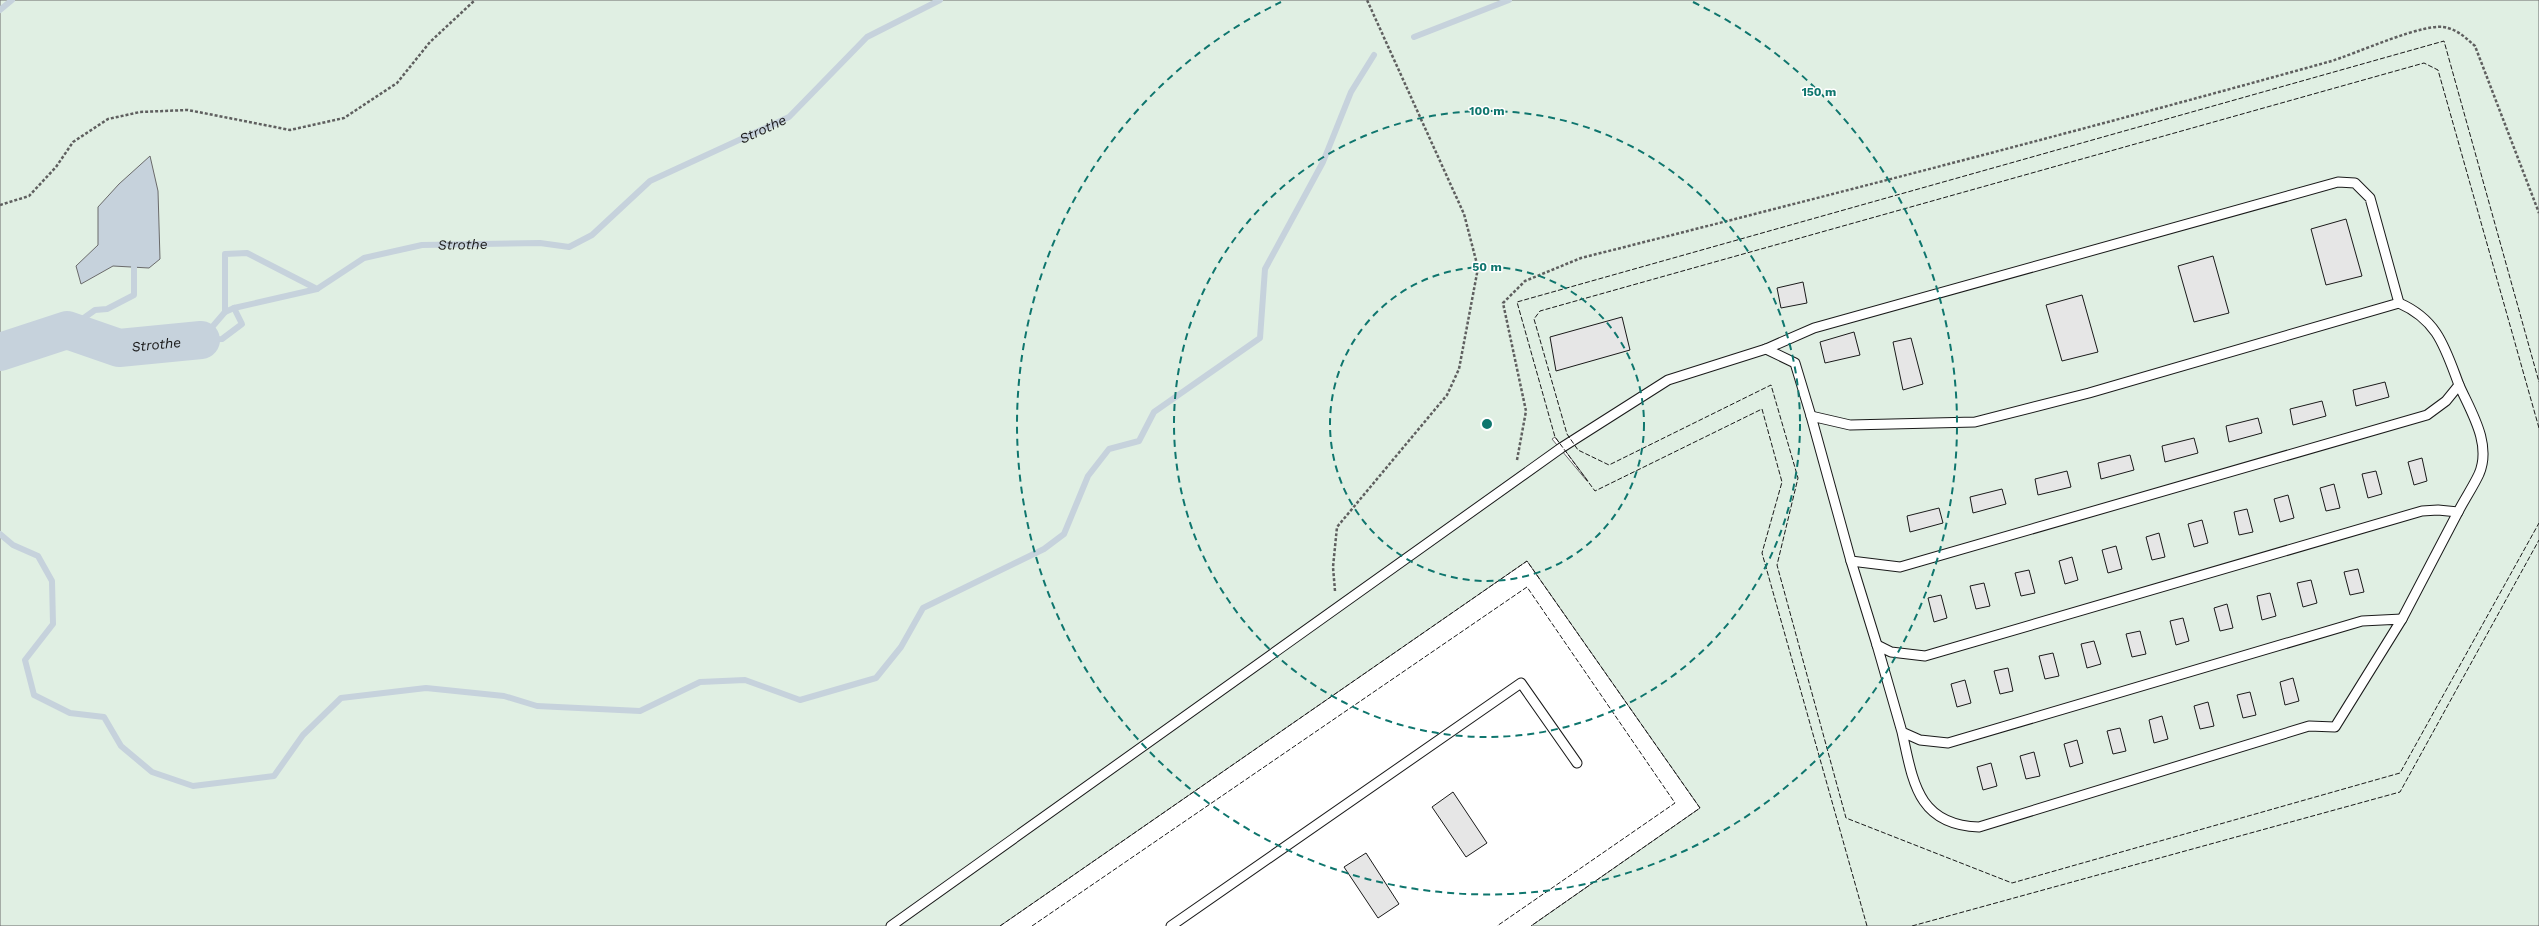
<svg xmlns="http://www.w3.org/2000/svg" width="2539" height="926" font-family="'Work Sans',sans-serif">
  <rect width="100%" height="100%" fill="#fff"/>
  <!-- green -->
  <path fill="#e0efe3" stroke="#6a6a6a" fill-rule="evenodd" d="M0,0H2539V926H1531L1700,808L1527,561L1000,926H0ZM1555,437L1588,481H1587L1552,439Z"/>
  <!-- water -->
  <path fill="#c6d2dc" stroke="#6a6a6a" d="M150,156L158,191L160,259L149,268L113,266L81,284L76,266L98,245V207L119,184Z"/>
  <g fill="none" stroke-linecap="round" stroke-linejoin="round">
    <!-- stream -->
    <g stroke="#c6d2dc" stroke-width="6">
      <path d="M0,10L12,0"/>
      <path d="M1414,37L1509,0"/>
      <path d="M225,312L234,308L317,289"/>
      <path d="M67,330L95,310L107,309L134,295V267"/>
      <path id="s1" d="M201,340L225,312V254L247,253L317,289L364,258L422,245L540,243L569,247L592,235L650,181L789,117L867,37L940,0"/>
      <path d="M201,340L222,339L242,324L234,308"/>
      <path d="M0,534L13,545L38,556L52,581L53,624L25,660L34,695L70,713L104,717L121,746L152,772L193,786L274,776L303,735L341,698L426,688L504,696L537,706L640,711L700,682L745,680L800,700L876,678L901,647L923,608L1044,549L1064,534L1088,476L1109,449L1139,441L1154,412L1260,338L1265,269L1323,162L1351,92L1374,55"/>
    </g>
    <!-- river -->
    <path stroke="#c6d2dc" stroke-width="38" id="s2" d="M0,352L67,330L119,348L201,340"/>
  </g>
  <!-- building -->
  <g fill="#e6e6e6" stroke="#1a1a1a">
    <path d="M2346,219L2362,276L2326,285L2311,229Z"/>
    <path d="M2213,256L2229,313L2194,322L2178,266Z"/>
    <path d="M1803,282L1807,303L1781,308L1777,288Z"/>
    <path d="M2082,295L2098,352L2062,361L2046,305Z"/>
    <path d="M1622,317L1630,350L1556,371L1550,337Z"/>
    <path d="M1854,332L1860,355L1825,363L1820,342Z"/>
    <path d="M1911,338L1923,384L1903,390L1893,342Z"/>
    <path d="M2385,382L2389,397L2356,406L2353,390Z"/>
    <path d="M2322,401L2326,416L2293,425L2290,409Z"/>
    <path d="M2258,418L2262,433L2229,442L2226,426Z"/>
    <path d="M2194,438L2198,453L2165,462L2162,446Z"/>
    <path d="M2130,455L2134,470L2101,479L2098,463Z"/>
    <path d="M2422,458L2427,481L2414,485L2408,462Z"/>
    <path d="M2067,471L2071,487L2038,495L2035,479Z"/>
    <path d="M2376,471L2382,494L2368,498L2362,474Z"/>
    <path d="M2334,484L2340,508L2326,511L2320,488Z"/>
    <path d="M2002,489L2006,504L1973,513L1970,497Z"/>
    <path d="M2288,495L2294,518L2280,522L2274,499Z"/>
    <path d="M1939,508L1943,523L1910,532L1907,516Z"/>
    <path d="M2247,509L2253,532L2239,535L2234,512Z"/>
    <path d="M2202,520L2208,543L2194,547L2188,524Z"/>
    <path d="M2159,533L2165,557L2152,560L2146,537Z"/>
    <path d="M2116,546L2122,569L2108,573L2102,550Z"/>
    <path d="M2072,557L2078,580L2065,584L2059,561Z"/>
    <path d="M2358,569L2364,592L2350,595L2344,572Z"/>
    <path d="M2029,570L2035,593L2021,596L2015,573Z"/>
    <path d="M2311,580L2317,603L2303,607L2297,583Z"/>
    <path d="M1984,583L1990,606L1976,609L1970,586Z"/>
    <path d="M2270,593L2276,616L2262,620L2257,596Z"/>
    <path d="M1941,595L1947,618L1934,622L1928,598Z"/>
    <path d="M2227,604L2233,628L2220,631L2214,608Z"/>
    <path d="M2183,618L2189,641L2176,645L2170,621Z"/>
    <path d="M2140,631L2146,654L2132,657L2126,634Z"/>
    <path d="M2094,641L2101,664L2087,668L2081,644Z"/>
    <path d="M2053,653L2059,676L2045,679L2039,656Z"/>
    <path d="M2008,668L2013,691L2000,694L1994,671Z"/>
    <path d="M2293,678L2299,701L2285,705L2280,682Z"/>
    <path d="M1965,680L1971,703L1957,707L1951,684Z"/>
    <path d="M2250,692L2256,715L2243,718L2237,695Z"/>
    <path d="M2208,702L2214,726L2200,729L2194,706Z"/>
    <path d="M2162,716L2168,739L2154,743L2149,720Z"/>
    <path d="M2120,728L2126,751L2113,754L2107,731Z"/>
    <path d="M2077,740L2083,763L2070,767L2064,744Z"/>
    <path d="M2034,752L2040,776L2026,779L2020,756Z"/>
    <path d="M1991,763L1997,786L1983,790L1977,767Z"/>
    <path d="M1453,792L1487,843L1466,857L1432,807Z"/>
    <path d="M1366,853L1399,904L1378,918L1344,867Z"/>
  </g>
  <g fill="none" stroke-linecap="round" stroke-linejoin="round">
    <defs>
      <g id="lane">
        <path d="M2399,303C2438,320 2445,348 2459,385"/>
        <path d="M1766,349L1795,363L1811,416"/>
        <path d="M1851,561L1877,645"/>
        <path d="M2402,619L2458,512"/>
        <path d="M891,926L1561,448L1668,380L1766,349L1814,328L2338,182L2355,183L2370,198L2399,303L2089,393L1975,422L1850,425L1811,416L1851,561L1900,567L2427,415L2446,401L2459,385C2471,412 2492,444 2479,474C2473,487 2464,500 2458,512L2438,510L2422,511L1925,656L1891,652L1877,645L1902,732L1920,740L1948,743L2362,621L2402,619L2335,727L2309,726L1979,827C1917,825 1913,781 1902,732"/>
        <path d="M1171,926L1521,683L1577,763"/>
      </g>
    </defs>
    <!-- lane casing -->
    <use href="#lane" stroke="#1a1a1a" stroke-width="11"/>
    <!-- path -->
    <g stroke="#5f5f5f" stroke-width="2.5" stroke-dasharray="3 2" stroke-linecap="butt">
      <path d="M0,205L29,196L56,167L73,142L108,119L140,112L188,110L290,130L344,118L397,83L430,42L475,0"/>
      <path d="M1517,460L1526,411L1503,303L1525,281L1581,258C1831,195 2080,131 2328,62C2354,55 2427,20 2448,28C2459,31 2467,39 2475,46L2539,213"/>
      <path d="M1335,591L1333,567L1337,527L1447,395L1459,369L1478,268L1464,214L1367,0"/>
    </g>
    <!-- lane -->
    <use href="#lane" stroke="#fff" stroke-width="9"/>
    <!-- fence -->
    <g stroke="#1a1a1a" stroke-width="1" stroke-dasharray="5 2" stroke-linecap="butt">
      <path d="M2539,428L2438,70L2424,63L1540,311L1534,319L1567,434L1578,450L1609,465L1771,385L1798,478L1777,565L1846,818L2012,883L2400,773L2539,523"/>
      <path d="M1000,926L1527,561L1700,808L1531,926"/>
      <path d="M1032,926L1527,587L1675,803L1497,926"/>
      <path d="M1867,926L1762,553L1782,482L1762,409L1595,491L1555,437L1517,302L2444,41L2539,382"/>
      <path d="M1912,926L2400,792L2539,540"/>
    </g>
  </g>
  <!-- distance rings -->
  <g fill="none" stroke="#0f766e" stroke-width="2" stroke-dasharray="7 5">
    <circle cx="1487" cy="424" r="157"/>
    <circle cx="1487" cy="424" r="313"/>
    <path d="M1693 2A470 470 0 1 1 1281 2"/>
  </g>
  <g text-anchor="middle" stroke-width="3" stroke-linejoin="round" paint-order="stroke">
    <!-- water labels -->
    <g font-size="14" font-style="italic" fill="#1a1a1a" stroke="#fff">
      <text dy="5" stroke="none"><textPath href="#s1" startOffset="688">Strothe</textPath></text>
      <text dy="5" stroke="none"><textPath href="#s1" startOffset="352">Strothe</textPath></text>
      <text dy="5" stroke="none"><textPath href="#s2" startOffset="163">Strothe</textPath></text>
    </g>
  </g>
  <circle cx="1487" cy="424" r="6" fill="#0f766e" stroke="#fff" stroke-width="2"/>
  <g font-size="12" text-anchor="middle" font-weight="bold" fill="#0f766e" stroke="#fff" stroke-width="3" stroke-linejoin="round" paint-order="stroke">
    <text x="1819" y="96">150 m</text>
    <text x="1487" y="115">100 m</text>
    <text x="1487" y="271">50 m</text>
  </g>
</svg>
